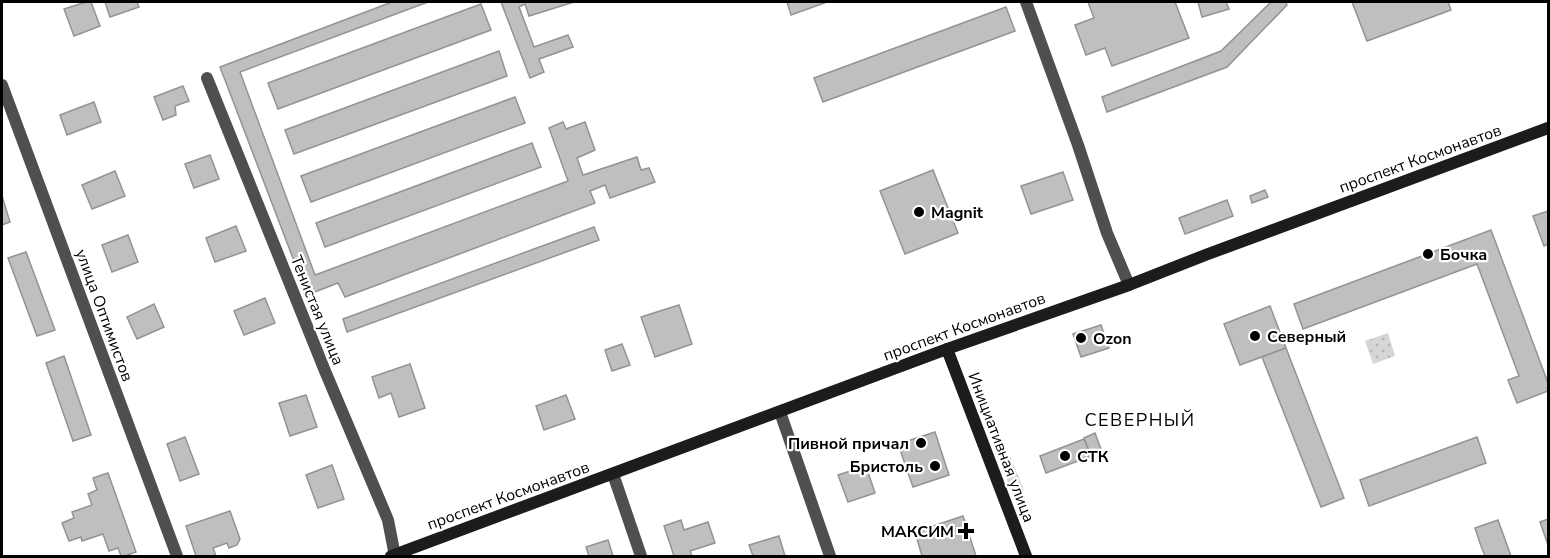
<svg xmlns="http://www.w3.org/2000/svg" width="1550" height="558" font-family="'Nunito Sans',sans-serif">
  <defs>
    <pattern id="grass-dots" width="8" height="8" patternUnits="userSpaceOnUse" patternTransform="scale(1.5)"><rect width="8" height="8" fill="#d6d6d6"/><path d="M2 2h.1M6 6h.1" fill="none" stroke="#b6b6b6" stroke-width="1.8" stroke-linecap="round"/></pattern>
  </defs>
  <rect width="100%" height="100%" fill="#fff"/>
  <!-- grass -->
  <g fill="url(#grass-dots)">
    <path d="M1388,333L1395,356L1373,364L1365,341Z"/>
    <path d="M1008,454L1010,456L1024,490L1021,493L1015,495L1011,492L1000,459L1001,456Z"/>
  </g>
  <!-- building -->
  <g fill="#bfbfbf" stroke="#939393" stroke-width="1.5">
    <path d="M86,2H91L100,26L74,36L64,9Z"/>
    <path d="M105,2H137L139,7L110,17Z"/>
    <path d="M392,2H428L240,72L315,275L568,181L549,128L563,122L566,129L585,122L595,150L577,158L583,175L637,157L641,170L649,168L655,182L610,198L605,185L590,191L595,203L345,297L338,283L307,295L220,67Z"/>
    <path d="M501,2H574L529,16L525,4L519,7L534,47L568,35L573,47L539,59L544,72L530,78Z"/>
    <path d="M787,2H827L791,15Z"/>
    <path d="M1088,2H1175L1189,38L1112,66L1105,48L1086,55L1075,25L1094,18Z"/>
    <path d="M1198,2H1226L1229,9L1202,17Z"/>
    <path d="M1271,2H1286L1287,5L1227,67L1107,112L1102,97L1221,51Z"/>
    <path d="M1352,2H1448L1451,10L1367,41Z"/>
    <path d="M481,4L491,30L278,109L268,83Z"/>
    <path d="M1006,7L1015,31L823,102L814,78Z"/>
    <path d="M499,51L507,76L294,154L285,130Z"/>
    <path d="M183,86L189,101L175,106L176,115L163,120L154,97Z"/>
    <path d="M515,97L525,123L311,202L301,176Z"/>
    <path d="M94,102L101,122L67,135L60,115Z"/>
    <path d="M532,143L541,167L325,247L316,223Z"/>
    <path d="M210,155L219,179L194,188L185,164Z"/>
    <path d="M933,170L958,233L905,254L880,191Z"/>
    <path d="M115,171L125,196L92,209L82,185Z"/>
    <path d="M1063,172L1073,200L1031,214L1021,186Z"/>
    <path d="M1265,190L1268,197L1252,203L1250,196Z"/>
    <path d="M2,196L10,222L2,225Z"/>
    <path d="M1227,200L1233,216L1185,234L1179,218Z"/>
    <path d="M1548,211V244L1544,246L1533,216Z"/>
    <path d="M236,226L246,251L215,262L206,238Z"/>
    <path d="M594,227L599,240L347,332L343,319Z"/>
    <path d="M1491,230L1548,383V391L1517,403L1508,380L1519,376L1477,264L1303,329L1294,304Z"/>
    <path d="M128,235L138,262L112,272L102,245Z"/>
    <path d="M26,252L55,330L37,336L8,258Z"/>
    <path d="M265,298L275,323L244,335L234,311Z"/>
    <path d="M154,304L164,327L137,339L127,317Z"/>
    <path d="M679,305L692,344L655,357L641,317Z"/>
    <path d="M1270,306L1286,348L1240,365L1224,324Z"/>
    <path d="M1101,325L1109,348L1081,357L1073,334Z"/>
    <path d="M622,344L630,365L612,371L605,350Z"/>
    <path d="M1286,348L1344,498L1321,507L1262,357Z"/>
    <path d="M64,356L91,435L73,441L46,363Z"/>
    <path d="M410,364L425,408L399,417L391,393L379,398L372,377Z"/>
    <path d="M306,395L317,427L290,436L279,403Z"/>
    <path d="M566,395L575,419L544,430L536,406Z"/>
    <path d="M935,432L949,475L913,487L898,444Z"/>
    <path d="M1095,433L1102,452L1091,456L1084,438Z"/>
    <path d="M185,437L199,474L180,481L167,444Z"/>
    <path d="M1477,437L1486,463L1369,506L1360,480Z"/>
    <path d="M1084,439L1091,456L1046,473L1040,456Z"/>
    <path d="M332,465L344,499L318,508L306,475Z"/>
    <path d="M866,466L875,493L848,502L838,475Z"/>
    <path d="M108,473L136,552L125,556H121L118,548L109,551L103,534L82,541L81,537L69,541L62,523L74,518L72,512L92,505L88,494L97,490L93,478Z"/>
    <path d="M230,511L240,539L237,545L229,548L227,543L213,548L216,556H196L186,526Z"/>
    <path d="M963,516L976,556H922L915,532Z"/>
    <path d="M1548,519V545L1540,522Z"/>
    <path d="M681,520L684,530L708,522L715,543L690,551L692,556H674L664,526Z"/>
    <path d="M1498,520L1511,556H1485L1481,546L1475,528Z"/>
    <path d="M779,536L785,556H753L749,545Z"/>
    <path d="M608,540L613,556H589L586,547Z"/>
  </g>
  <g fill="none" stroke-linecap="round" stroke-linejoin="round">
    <!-- street -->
    <g stroke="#4f4f4f" stroke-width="12">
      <path d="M1026,2L1078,145L1107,233L1129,285"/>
      <path d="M207,78L325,371L388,520L395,556"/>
      <path d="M2,85L177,556"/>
      <path d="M780,412L830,556"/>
      <path d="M613,474L641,556"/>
    </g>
    <!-- secondary -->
    <g stroke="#1c1c1c" stroke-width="12">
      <path d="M947,349L1026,556"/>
      <path d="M391,556L947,349L1129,285L1208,254L1548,128"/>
    </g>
  </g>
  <!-- markers -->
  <g fill="#000" stroke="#fff" stroke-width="2">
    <circle cx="919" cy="212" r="6"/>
    <circle cx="1428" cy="254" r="6"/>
    <circle cx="1255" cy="336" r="6"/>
    <circle cx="1081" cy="338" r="6"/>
    <circle cx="921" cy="443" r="6"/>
    <circle cx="1065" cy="456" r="6"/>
    <circle cx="935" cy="466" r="6"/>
    <path d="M963 522h6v6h6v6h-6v6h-6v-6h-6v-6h6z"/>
  </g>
  <g text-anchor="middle" stroke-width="4.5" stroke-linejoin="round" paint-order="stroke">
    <!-- street labels -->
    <g font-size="16" fill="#000" stroke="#fff">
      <text transform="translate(1420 158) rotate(-20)" y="6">проспект Космонавтов</text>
      <text transform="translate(318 310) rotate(68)" y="6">Тенистая улица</text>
      <text transform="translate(105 315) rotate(70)" y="6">улица Оптимистов</text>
      <text transform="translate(964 326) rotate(-20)" y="6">проспект Космонавтов</text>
      <text transform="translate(1002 447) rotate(69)" y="6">Инициативная улица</text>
      <text transform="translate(508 495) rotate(-20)" y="6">проспект Космонавтов</text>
    </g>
    <!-- poi labels -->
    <g font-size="16" font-weight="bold" fill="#000" stroke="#fff" text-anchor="start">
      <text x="931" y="218">Magnit</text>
      <text x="1440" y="260">Бочка</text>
      <text x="1267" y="342">Северный</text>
      <text x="1093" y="344">Ozon</text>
      <text x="909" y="449" text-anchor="end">Пивной причал</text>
      <text x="1077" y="462">СТК</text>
      <text x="923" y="472" text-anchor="end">Бристоль</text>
      <text x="954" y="537" text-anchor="end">МАКСИМ</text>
    </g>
    <!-- neighbourhood labels -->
    <g font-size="18" letter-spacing="1.5" fill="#000" stroke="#fff">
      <text x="1140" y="426">СЕВЕРНЫЙ</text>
    </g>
  </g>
  <!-- border -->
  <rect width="1550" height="558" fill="none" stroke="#000000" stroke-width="6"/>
</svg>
